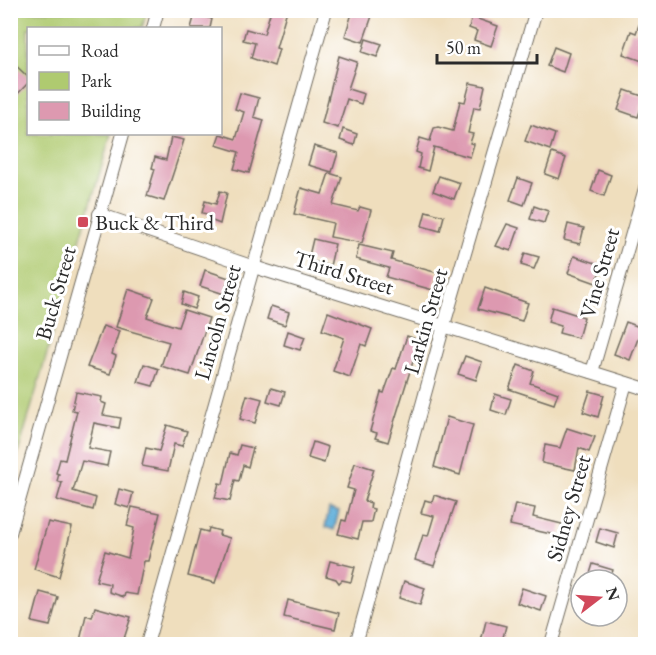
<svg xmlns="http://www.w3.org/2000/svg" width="656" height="655" font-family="'EB Garamond',serif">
  <rect width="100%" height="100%" fill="#fff"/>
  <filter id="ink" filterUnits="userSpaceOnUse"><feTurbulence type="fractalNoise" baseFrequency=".0167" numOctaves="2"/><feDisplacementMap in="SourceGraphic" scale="12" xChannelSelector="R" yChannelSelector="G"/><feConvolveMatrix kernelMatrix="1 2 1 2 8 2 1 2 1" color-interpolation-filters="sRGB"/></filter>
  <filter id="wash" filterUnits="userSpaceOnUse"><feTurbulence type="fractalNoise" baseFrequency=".008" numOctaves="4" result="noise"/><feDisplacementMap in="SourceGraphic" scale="24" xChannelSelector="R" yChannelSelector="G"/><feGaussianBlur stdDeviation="1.35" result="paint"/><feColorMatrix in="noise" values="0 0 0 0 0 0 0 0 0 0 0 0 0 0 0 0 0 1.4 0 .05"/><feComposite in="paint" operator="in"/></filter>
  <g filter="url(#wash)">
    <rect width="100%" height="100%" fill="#efdebd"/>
    <!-- green -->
    <path fill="#afca70" stroke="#6d7a4e" stroke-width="1.5" d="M11,11H147L142,28H28V134H111L11,477Z"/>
    <!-- water -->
    <path fill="#60afda" stroke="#466d82" stroke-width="1.5" d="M329,509L339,511L334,530L325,527Z"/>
    <g id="blocks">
      <!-- building -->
      <g fill="#dd99b0">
        <path d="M271,10H287L276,48L279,49L274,66L251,58L255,43L243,40L246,29L264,34Z"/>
        <path d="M353,10L372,16L363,42L345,36Z"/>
        <path d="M644,11H645V62L623,54L631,31L636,33Z"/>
        <path d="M195,14L212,19L210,28H191Z"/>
        <path d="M472,17L498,26L491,46L474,40L477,31L469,28Z"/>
        <path d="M366,39L382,44L377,57L362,52Z"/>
        <path d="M554,47L569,53L563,72L547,66Z"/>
        <path d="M339,56L357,62L348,89L364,94L361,104L347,99L338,128L322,123Z"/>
        <path d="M10,60L28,77V83L10,102Z"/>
        <path d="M470,83L485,86L480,108L474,107L468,133L473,134L470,143L474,144L470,157L434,147L428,171L418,168L421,154L416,152L420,138L430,141L434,128L438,127L453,131L460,101L465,102Z"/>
        <path d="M625,90L645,97L638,117L618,110Z"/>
        <path d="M240,93L259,98L254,117L264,120L249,173L234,169L239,152L216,145L220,134L236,139L244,112L235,109Z"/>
        <path d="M531,125L555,134L550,150L525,141Z"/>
        <path d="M343,129L357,134L354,145L340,140Z"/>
        <path d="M171,137L184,140L164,201L147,196L155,169L152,168L155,157L166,160Z"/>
        <path d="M314,146L338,153L332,172L308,165Z"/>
        <path d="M552,153L566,158L559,179L545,174Z"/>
        <path d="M598,170L611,175L604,196L591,191Z"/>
        <path d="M329,173L342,177L333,205L358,211L360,207L371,210L362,243L330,237L333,223L294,214L301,188L322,194Z"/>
        <path d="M439,176L460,183L454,199L433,191Z"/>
        <path d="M518,178L532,183L524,205L510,200Z"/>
        <path d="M220,191L227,193L220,224L210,220L212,215L202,213L205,201L216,204Z"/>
        <path d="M534,206L548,211L544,223L530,219Z"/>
        <path d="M426,211L444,216L440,231L422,226Z"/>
        <path d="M507,224L519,228L511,251L496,246Z"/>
        <path d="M568,224L584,228L580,244L564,240Z"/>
        <path d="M313,239L335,244L330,266L308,260Z"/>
        <path d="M359,245L393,253L391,260L438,273L433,290L386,277L389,268L356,259Z"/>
        <path d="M525,253L539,257L534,269L521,265Z"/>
        <path d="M574,256L602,265L596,283L568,273Z"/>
        <path d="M205,270L229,278L224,294L200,286Z"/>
        <path d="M485,288L528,303L522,321L478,309Z"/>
        <path d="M128,289L154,298L147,317L178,327L184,310L209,318L190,375L161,366L169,342L116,327Z"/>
        <path d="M184,292L198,297L194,309L181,304Z"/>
        <path d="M271,306L289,312L285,325L267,319Z"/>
        <path d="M552,307L584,317L578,338L559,333L561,326L548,322Z"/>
        <path d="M328,312L372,329L366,346L361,344L350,377L333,371L344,338L322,330Z"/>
        <path d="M626,322L642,328L630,360L614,354Z"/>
        <path d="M103,326L119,331L112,354L116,356L110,374L87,367Z"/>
        <path d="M288,331L305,337L300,350L284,345Z"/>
        <path d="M407,336L424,342L419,356L415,355L388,442L375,438L377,433L370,431L381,392L384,393L393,368L396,369Z"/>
        <path d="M465,356L482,362L476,380L458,374Z"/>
        <path d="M144,364L159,369L153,386L138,382Z"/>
        <path d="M518,365L534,371L530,383L558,393L554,404L509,389Z"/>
        <path d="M271,388L285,392L281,405L267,401Z"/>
        <path d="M590,391L604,395L598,417L583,412Z"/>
        <path d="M76,392L102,397L101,402L106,404L103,415L121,418L119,428L94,423L88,448L110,452L107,466L82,461L73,491L96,498L93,510L57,500L62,483L57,481L59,474L56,473L60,459L65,460L77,411L72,410Z"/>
        <path d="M495,394L511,399L506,415L491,410Z"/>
        <path d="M247,395L262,399L255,423L240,419Z"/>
        <path d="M447,417L473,425L460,475L434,467Z"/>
        <path d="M167,425L187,431L182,446L174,444L168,471L142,466L146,448L159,451Z"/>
        <path d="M567,428L595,437L589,452L579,448L575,470L542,463L545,445L560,448Z"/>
        <path d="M313,442L328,447L324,463L308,458Z"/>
        <path d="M240,445L253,448L248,467L243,465L239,481L235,480L230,501L215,498L219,483L223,484L230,453L237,455Z"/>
        <path d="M355,463L374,469L364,501L371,503L370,508L374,509L371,522H362L358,539L338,534L342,520L346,521L354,490L347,488Z"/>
        <path d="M119,489L133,493L129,508L115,504Z"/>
        <path d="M434,495L456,502L434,566L415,560L423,535L428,536L434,516L421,513L425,500L432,502Z"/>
        <path d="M515,504L535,508L533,517L562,524L560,536L510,525Z"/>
        <path d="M132,507L160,513L148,561H144L137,595L125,593L124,597L109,592L110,584L96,581L105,551L128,558L134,528L127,526Z"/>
        <path d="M48,522L72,527L59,577L34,569Z"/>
        <path d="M209,528L220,531L219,535L230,538L215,583L188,576L200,530L208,532Z"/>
        <path d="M600,528L618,533L614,548L596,542Z"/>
        <path d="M330,561L355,567L351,582L342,580L339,583L336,579L326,576Z"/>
        <path d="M593,564L613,570L610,580H588Z"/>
        <path d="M404,581L425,588L420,605L399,598Z"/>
        <path d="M522,588L546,596L541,611L517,603Z"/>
        <path d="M40,592L58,597L50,626L32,622Z"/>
        <path d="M288,600L339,613L335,629L284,617Z"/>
        <path d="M95,607L131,617L122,645H79L86,615L92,617Z"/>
        <path d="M486,621L506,626L501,645H480Z"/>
      </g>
    </g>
  </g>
  <g filter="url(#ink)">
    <use href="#blocks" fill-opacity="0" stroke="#706a5e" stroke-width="1.5"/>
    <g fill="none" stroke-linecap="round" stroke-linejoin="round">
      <defs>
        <path id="lane" d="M512,644H513"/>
        <g id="street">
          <path d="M153,28L158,10"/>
          <path d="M99,214L254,267L646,389"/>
          <path d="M592,372L646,185"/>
          <path d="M10,533L123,134"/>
          <path d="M147,644L326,10"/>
          <path d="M356,644L444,325L536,10"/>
          <path d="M551,644L626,383"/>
        </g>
      </defs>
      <!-- lane casing -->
      <use href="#lane" stroke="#706a5e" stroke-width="8"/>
      <!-- street casing -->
      <use href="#street" stroke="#706a5e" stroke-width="14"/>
      <!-- lane -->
      <use href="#lane" stroke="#fff" stroke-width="6"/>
      <!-- street -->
      <use href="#street" stroke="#fff" stroke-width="12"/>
    </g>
  </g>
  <!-- markers -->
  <rect fill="#d1495b" stroke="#fff" stroke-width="2" x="77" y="216" width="12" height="12" rx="3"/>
  <g text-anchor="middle" stroke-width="6" stroke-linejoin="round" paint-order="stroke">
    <!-- poi labels -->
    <g font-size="22" fill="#2b2b2b" stroke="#fff" text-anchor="start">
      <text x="95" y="230">Buck &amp; Third</text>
    </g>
    <!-- street labels -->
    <g font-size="22" fill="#2b2b2b" stroke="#fff">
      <text transform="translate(344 272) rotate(17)" y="8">Third Street</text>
      <text transform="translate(599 273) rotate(-74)" y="8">Vine Street</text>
      <text transform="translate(55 293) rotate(-74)" y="8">Buck Street</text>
      <text transform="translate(425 321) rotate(-74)" y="8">Larkin Street</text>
      <text transform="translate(217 322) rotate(-74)" y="8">Lincoln Street</text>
      <text transform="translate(568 508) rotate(-74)" y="8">Sidney Street</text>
    </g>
  </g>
  <!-- margin -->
  <rect width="656" height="655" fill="none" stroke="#fff" stroke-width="36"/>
  <!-- legend -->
  <rect x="27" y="27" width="195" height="108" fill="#ffffff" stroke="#aaaaaa" stroke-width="1.5"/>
  <rect x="39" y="46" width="30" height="9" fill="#ffffff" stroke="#aaaaaa" stroke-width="1.5"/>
  <text x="81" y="57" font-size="18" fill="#2b2b2b">Road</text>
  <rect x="39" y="72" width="30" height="18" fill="#afca70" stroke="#aaaaaa" stroke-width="1.5"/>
  <text x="81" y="87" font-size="18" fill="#2b2b2b">Park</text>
  <rect x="39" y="102" width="30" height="18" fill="#dd99b0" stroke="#aaaaaa" stroke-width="1.5"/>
  <text x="81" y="117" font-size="18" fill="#2b2b2b">Building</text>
  <!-- north arrow -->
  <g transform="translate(599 598) rotate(73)"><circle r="28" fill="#ffffff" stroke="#aaaaaa" stroke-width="1.5"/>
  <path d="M0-4.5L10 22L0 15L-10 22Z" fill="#d1495b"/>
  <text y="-9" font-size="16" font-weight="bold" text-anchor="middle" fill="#2b2b2b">N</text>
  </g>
  <!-- scale -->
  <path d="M437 54v9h100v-9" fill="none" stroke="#2b2b2b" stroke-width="3"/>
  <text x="446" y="54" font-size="18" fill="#2b2b2b" stroke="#ffffff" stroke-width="4.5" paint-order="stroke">50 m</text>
</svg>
